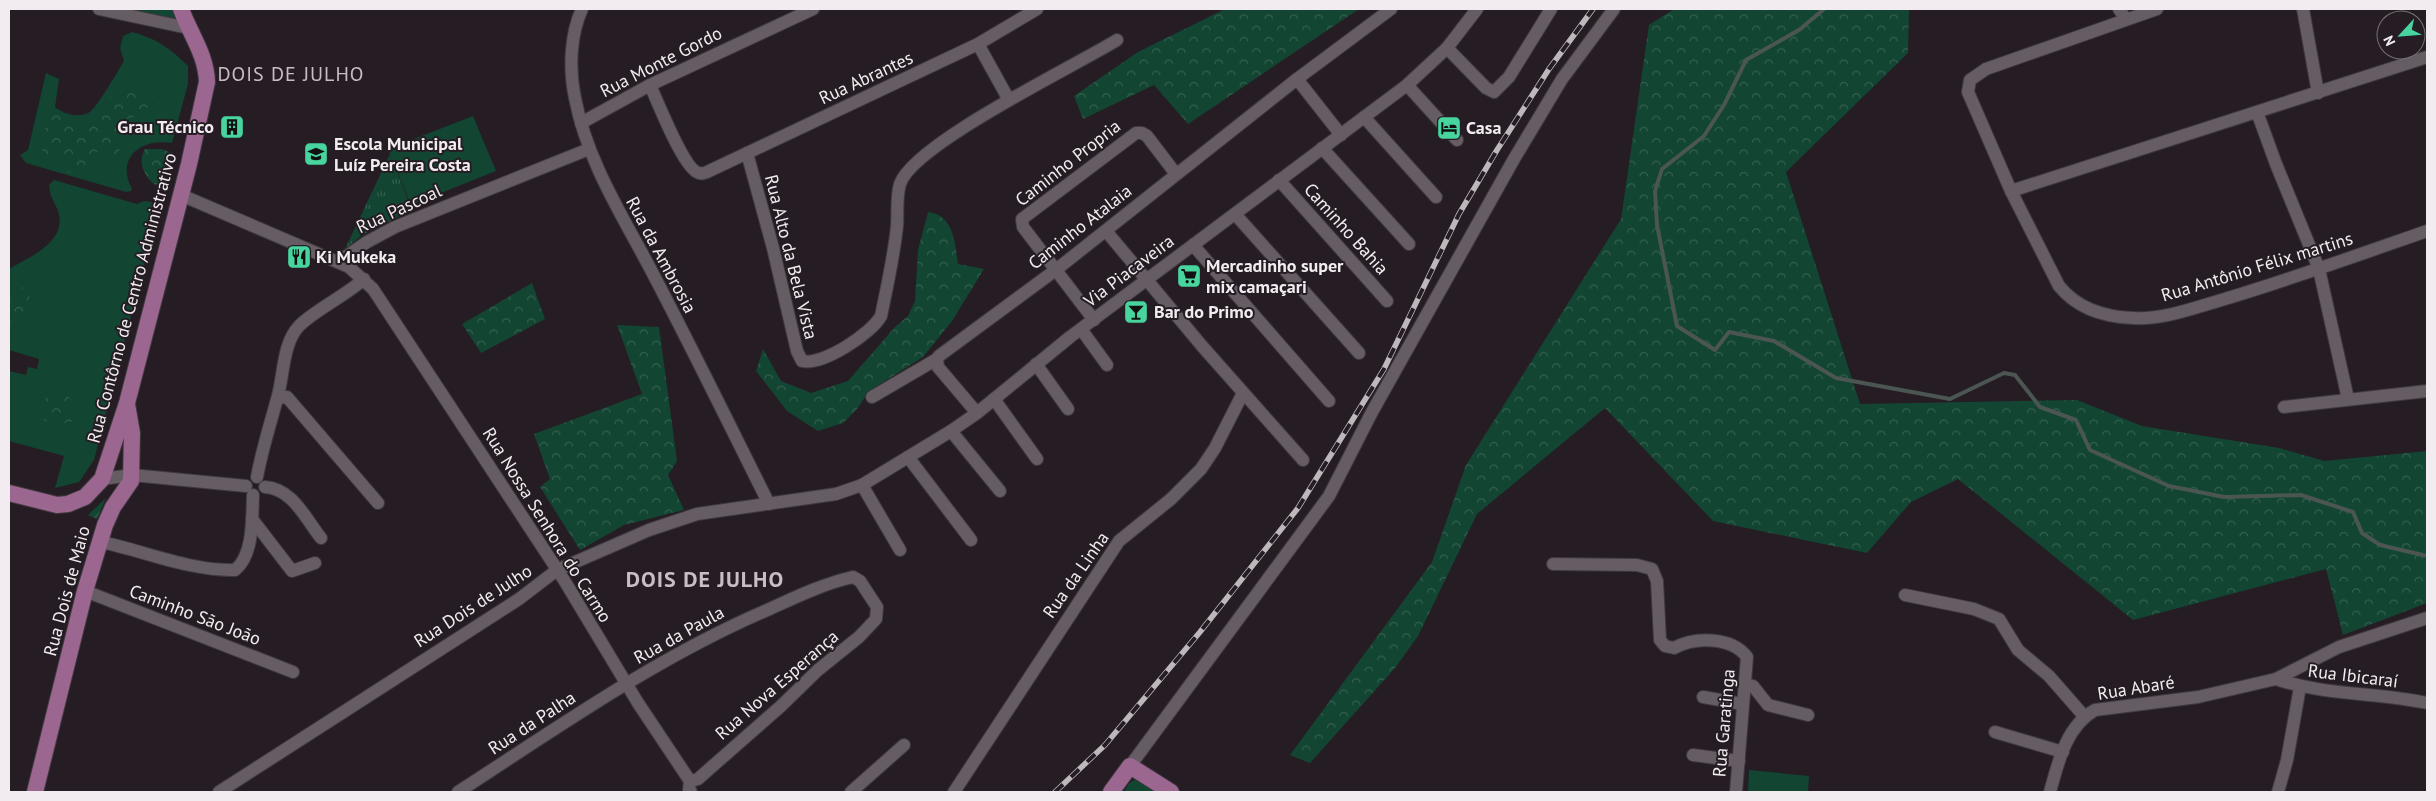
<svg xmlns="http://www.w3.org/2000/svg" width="2436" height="801" font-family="'PT Sans',sans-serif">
  <defs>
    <pattern id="forest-crowns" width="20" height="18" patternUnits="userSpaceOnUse" patternTransform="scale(1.25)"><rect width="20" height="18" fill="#124532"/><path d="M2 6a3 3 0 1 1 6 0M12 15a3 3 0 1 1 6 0" fill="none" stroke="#356050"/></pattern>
    <pattern id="park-tufts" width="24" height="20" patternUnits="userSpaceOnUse" patternTransform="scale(1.25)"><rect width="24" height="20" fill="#124532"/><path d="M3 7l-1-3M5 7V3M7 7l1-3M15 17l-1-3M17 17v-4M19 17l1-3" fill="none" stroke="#356050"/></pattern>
    <pattern id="garden-furrows" width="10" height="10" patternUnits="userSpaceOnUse" patternTransform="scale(1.25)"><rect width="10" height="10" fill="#124532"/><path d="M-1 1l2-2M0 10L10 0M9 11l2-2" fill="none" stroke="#356050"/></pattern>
  </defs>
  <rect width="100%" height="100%" fill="#251d23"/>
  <!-- grass -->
  <g fill="#124532">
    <path d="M134,9H172L176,23L132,12Z"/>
    <path d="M132,32C157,39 170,48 188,66V84L172,143C142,138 115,157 132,189L131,191L126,192L26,163L20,155L28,150L46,73L59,79L55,107C64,114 77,118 88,113C96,110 118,71 124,61L120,48L123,36Z"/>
    <path d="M473,116L496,171L411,205L388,149Z"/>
    <path d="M54,180L137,204L144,201L160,203L94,460L79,482L55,488L64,456L9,441V371L26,375L28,367L37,369L39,359L9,350V269C29,257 68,242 58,211C54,200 50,198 49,185Z"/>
    <path d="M1749,770L1809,776L1808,792H1748Z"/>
    <path d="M1140,777L1163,792H1124L1129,783Z"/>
  </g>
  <!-- forest -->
  <g fill="url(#forest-crowns)">
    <path d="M1225,9H1359L1188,124L1154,85L1083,119L1074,96L1138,52Z"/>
    <path d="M1674,9H1909L1908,53L1786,172L1860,404L2077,400L2142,426L2279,448L2324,461L2427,451V603L2343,635L2326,569L2133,620L1958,479L1911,502L1867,553L1713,521L1605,408L1477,514L1418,636L1395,668L1310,763L1290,755L1432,562L1466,465L1621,219L1649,25Z"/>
    <path d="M126,88L140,96L151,95L153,98C142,119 142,113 123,121L120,128L122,139L119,151L126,160L123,162L107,150L101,149C88,157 84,178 61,171L67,163L68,155L56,158L44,154L40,144V134L50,123L52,115L60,114L93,126L99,122L112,92Z"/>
    <path d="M145,149H161L173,153L169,168L163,181L155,185C144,176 137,162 145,149Z"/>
    <path d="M928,212C954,215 955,243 958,264L984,269L952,321L923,357L869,391L857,409L843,423L818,431L787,411L756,371L763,349L781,381L811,393L848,381L895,327L908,316L915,301L918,250Z"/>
    <path d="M532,283L545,319L481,353L462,324Z"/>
    <path d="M23,287L28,288L32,312L9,329V295Z"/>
    <path d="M617,325L659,327L677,461L668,475L684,510L624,525L580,550L540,487L550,479L534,434L642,394Z"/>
    <path d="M61,392C75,398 75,407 74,421L57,425L43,420L36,405L51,394Z"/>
  </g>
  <!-- park -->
  <path fill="url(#park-tufts)" d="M390,154L412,210L362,235L345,249Z"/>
  <!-- garden -->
  <path fill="url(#garden-furrows)" d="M106,498L97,519L88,515Z"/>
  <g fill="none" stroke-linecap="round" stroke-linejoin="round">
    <!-- stream -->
    <path stroke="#4b5652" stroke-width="4" d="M1824,9L1799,30L1746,60L1724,105L1704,136L1662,169L1655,191L1657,225L1677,326L1715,350L1729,332L1774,341L1836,378L1950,399L2004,373L2015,375L2040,407L2076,420L2090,450L2169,486L2224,497L2301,495L2353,512L2362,533L2380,545L2427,556"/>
    <defs>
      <g id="minor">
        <path d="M99,9L188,28"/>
        <path d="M582,9C570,35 569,70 575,98C587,161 622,215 651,270C692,348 730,426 769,504"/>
        <path d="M2119,9L2126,19"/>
        <path d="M2157,9L1986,69L1970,80L1968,92L2011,191L2059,286C2077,308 2104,317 2133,318C2161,320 2191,309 2218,301C2289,280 2358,255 2427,231"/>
        <path d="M2303,9L2318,93"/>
        <path d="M978,44L1009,100"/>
        <path d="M1447,48L1486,88L1494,92L1509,77L1551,9"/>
        <path d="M1297,79L1341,135"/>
        <path d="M650,85C657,100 684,170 699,173C700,174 705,173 707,172L978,44L1037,9"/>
        <path d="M1407,85L1457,140"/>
        <path d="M2257,112L2276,164L2319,269L2348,399"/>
        <path d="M1364,117L1436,197"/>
        <path d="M581,123L650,85L813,9"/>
        <path d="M1322,148L1409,244"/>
        <path d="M747,153L773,248L797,351L802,361C822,366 871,334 881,316C887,287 894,256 897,226C898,213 896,197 900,184C913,144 1075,66 1117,40"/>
        <path d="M1279,180L1387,301"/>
        <path d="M2011,191L2427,57"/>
        <path d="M181,195L349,267L373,289L564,580L638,703L690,781L689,790L691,792"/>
        <path d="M1235,214L1359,353"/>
        <path d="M1106,231L1202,346L1303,460"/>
        <path d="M1193,245L1329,401"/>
        <path d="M338,262L367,242L395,227L589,149"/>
        <path d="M1094,320L1023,227L1022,219L1136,133H1142L1147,136L1176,174"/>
        <path d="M1081,329L1107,365"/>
        <path d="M1036,364L1068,409"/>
        <path d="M872,397L937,359"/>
        <path d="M278,398L287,397L378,503"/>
        <path d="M994,399L1037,459"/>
        <path d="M2284,407L2427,391"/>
        <path d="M977,413L938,367L937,359L939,356L1057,269L1297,79L1391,9"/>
        <path d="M951,431L1000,491"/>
        <path d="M908,457L971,540"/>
        <path d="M257,477C262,450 270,425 277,399C284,377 282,344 299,326C315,310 345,296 364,279"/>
        <path d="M102,479L132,475L246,486"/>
        <path d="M862,485L900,550"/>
        <path d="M265,487C293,489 305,518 321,538"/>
        <path d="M252,519L292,571L315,563"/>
        <path d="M101,542C145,551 190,571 235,570C254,555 252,517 253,495"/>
        <path d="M1553,564L1637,565L1652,569L1657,581L1660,640L1665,646L1674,648C1694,637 1731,636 1747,657L1736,792"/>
        <path d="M85,591L293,672"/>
        <path d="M1905,595L1974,609L1999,619L2018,650L2049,676L2084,716"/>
        <path d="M2276,679C2326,696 2377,692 2427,703"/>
        <path d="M1745,684L1753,686L1768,705L1808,715"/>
        <path d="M1703,697L1743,704"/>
        <path d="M1995,732L2063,752"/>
        <path d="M1693,755L1739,761"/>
        <path d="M1130,766L1329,496L1372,412L1514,159L1562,79L1614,9"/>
        <path d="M219,792L519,599L557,570L649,530L697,514L836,494L862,485L951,431L977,413L1070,337L1407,85L1447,48L1477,9"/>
        <path d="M458,792C557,728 656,658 765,611C794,598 822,584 853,577L860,581L877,607L876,619L859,637L818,670L781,706L707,771L698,779L690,781"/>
        <path d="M851,792L904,745"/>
        <path d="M954,792L1119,541L1171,499L1201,469L1215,448L1243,393"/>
        <path d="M2050,792C2058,763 2066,726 2095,710L2198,697L2276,679L2339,647L2427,618"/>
        <path d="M2278,792L2287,760L2300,687"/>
      </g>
      <g id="major">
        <path d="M9,493L57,505L68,504L85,497L102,479L127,403L189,164L207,82C206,54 190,34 181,9"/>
        <path d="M35,792L85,591L105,525L113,507L131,481L132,433L127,404"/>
        <path d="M1111,792L1130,766L1171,792"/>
      </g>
    </defs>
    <!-- minor casing -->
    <use href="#minor" stroke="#40393f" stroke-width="14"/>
    <!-- major casing -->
    <use href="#major" stroke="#40393f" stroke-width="18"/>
    <!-- minor -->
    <use href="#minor" stroke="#665c63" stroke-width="12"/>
    <!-- major -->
    <use href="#major" stroke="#9b6690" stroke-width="16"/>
    <defs>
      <path id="rail" d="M1055,792L1105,745L1200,632L1298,508L1384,369L1459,214L1497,150L1549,69L1593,9"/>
    </defs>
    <!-- rail casing -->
    <use href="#rail" stroke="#beb7bc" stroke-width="5.5"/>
    <!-- rail -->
    <use href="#rail" stroke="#251d23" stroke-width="4" stroke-dasharray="11" stroke-linecap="butt"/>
  </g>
  <!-- icons -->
  <defs>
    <symbol id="building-square" viewBox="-11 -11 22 22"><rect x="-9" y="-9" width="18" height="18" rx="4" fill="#47d49e" stroke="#251d23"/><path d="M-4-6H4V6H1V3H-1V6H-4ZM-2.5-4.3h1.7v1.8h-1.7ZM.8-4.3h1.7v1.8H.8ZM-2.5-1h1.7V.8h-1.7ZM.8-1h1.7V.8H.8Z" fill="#111"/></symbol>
    <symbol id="hotel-square" viewBox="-11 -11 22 22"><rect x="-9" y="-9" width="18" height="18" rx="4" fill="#47d49e" stroke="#251d23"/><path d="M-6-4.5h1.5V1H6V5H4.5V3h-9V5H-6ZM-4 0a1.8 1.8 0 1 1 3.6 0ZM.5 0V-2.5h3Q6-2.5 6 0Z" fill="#111"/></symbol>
    <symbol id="school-square" viewBox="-11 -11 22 22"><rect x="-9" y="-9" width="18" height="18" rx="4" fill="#47d49e" stroke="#251d23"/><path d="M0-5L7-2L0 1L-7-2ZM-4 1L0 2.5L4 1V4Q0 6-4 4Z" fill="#111"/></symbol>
    <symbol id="restaurant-square" viewBox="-11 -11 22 22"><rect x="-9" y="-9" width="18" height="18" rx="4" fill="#47d49e" stroke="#251d23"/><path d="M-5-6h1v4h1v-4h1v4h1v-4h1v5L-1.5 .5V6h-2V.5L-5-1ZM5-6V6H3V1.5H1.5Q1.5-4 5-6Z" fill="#111"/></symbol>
    <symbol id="supermarket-square" viewBox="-11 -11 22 22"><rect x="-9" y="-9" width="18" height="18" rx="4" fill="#47d49e" stroke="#251d23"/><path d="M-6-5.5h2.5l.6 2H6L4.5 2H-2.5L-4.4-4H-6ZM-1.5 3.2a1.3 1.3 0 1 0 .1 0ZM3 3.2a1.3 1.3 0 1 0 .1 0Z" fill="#111"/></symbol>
    <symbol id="bar-square" viewBox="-11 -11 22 22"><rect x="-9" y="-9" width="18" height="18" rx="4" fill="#47d49e" stroke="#251d23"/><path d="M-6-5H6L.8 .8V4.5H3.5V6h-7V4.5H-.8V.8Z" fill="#111"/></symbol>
  </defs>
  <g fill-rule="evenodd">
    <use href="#building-square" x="218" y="113" width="28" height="28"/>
    <use href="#hotel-square" x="1435" y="114" width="28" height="28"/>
    <use href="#school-square" x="302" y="140" width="28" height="28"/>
    <use href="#restaurant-square" x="285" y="243" width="28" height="28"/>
    <use href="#supermarket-square" x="1175" y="262" width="28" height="28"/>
    <use href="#bar-square" x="1122" y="298" width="28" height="28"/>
  </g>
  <g text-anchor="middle" stroke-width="4" stroke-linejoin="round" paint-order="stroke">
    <!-- street labels -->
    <g font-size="18" fill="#f2ecf0" stroke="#251d23">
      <text transform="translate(661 62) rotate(-27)" y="6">Rua Monte Gordo</text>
      <text transform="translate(866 78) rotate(-25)" y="6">Rua Abrantes</text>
      <text transform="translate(1068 163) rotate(-38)" y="6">Caminho Propria</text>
      <text transform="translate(399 209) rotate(-25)" y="6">Rua Pascoal</text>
      <text transform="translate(1080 227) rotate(-38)" y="6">Caminho Atalaia</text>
      <text transform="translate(1346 229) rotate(48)" y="6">Caminho Bahia</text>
      <text transform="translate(661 255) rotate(62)" y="6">Rua da Ambrosia</text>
      <text transform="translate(791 257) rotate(76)" y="6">Rua Alto da Bela Vista</text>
      <text transform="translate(2257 267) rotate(-17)" y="6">Rua Antônio Félix martins</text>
      <text transform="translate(1129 271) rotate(-37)" y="6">Via Piacaveira</text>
      <text transform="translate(132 298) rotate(-75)" y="6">Rua Contôrno de Centro Administrativo</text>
      <text transform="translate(547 525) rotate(58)" y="6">Rua Nossa Senhora do Carmo</text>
      <text transform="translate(1076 575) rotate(-55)" y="6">Rua da Linha</text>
      <text transform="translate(67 591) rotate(-75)" y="6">Rua Dois de Maio</text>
      <text transform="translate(473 606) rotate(-33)" y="6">Rua Dois de Julho</text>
      <text transform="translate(195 615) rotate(21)" y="6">Caminho São João</text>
      <text transform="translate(679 635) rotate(-29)" y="6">Rua da Paula</text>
      <text transform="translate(2353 676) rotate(7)" y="6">Rua Ibicaraí</text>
      <text transform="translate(777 685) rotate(-41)" y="6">Rua Nova Esperança</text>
      <text transform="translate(2136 688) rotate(-9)" y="6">Rua Abaré</text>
      <text transform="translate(532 723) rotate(-33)" y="6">Rua da Palha</text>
      <text transform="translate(1724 723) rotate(-85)" y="6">Rua Garatinga</text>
    </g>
    <!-- poi labels -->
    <g font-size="18" font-weight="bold" fill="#f2ecf0" stroke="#251d23" text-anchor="start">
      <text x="214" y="133" text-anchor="end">Grau Técnico</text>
      <text x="1466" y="134">Casa</text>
      <text x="334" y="150">Escola Municipal<tspan x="334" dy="21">Luíz Pereira Costa</tspan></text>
      <text x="316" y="263">Ki Mukeka</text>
      <text x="1206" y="272">Mercadinho super<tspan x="1206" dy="21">mix camaçari</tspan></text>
      <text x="1154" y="318">Bar do Primo</text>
    </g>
    <!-- quarter labels -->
    <g font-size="20" letter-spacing="1" fill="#c8bcc5" stroke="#251d23">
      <text x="291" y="81">DOIS DE JULHO</text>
    </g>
    <!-- district labels -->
    <g font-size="22" font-weight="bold" letter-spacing="1" fill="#c8bcc5" stroke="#251d23">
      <text x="705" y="587">DOIS DE JULHO</text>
    </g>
  </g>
  <!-- border -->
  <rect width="2436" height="801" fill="none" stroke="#f2ecf0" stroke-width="20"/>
  <!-- north arrow -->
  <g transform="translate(2401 35) rotate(244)"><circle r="24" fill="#251d23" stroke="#777075"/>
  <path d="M0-4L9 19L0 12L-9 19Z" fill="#47d49e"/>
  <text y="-8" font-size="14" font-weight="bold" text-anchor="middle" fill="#f2ecf0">N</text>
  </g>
</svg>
